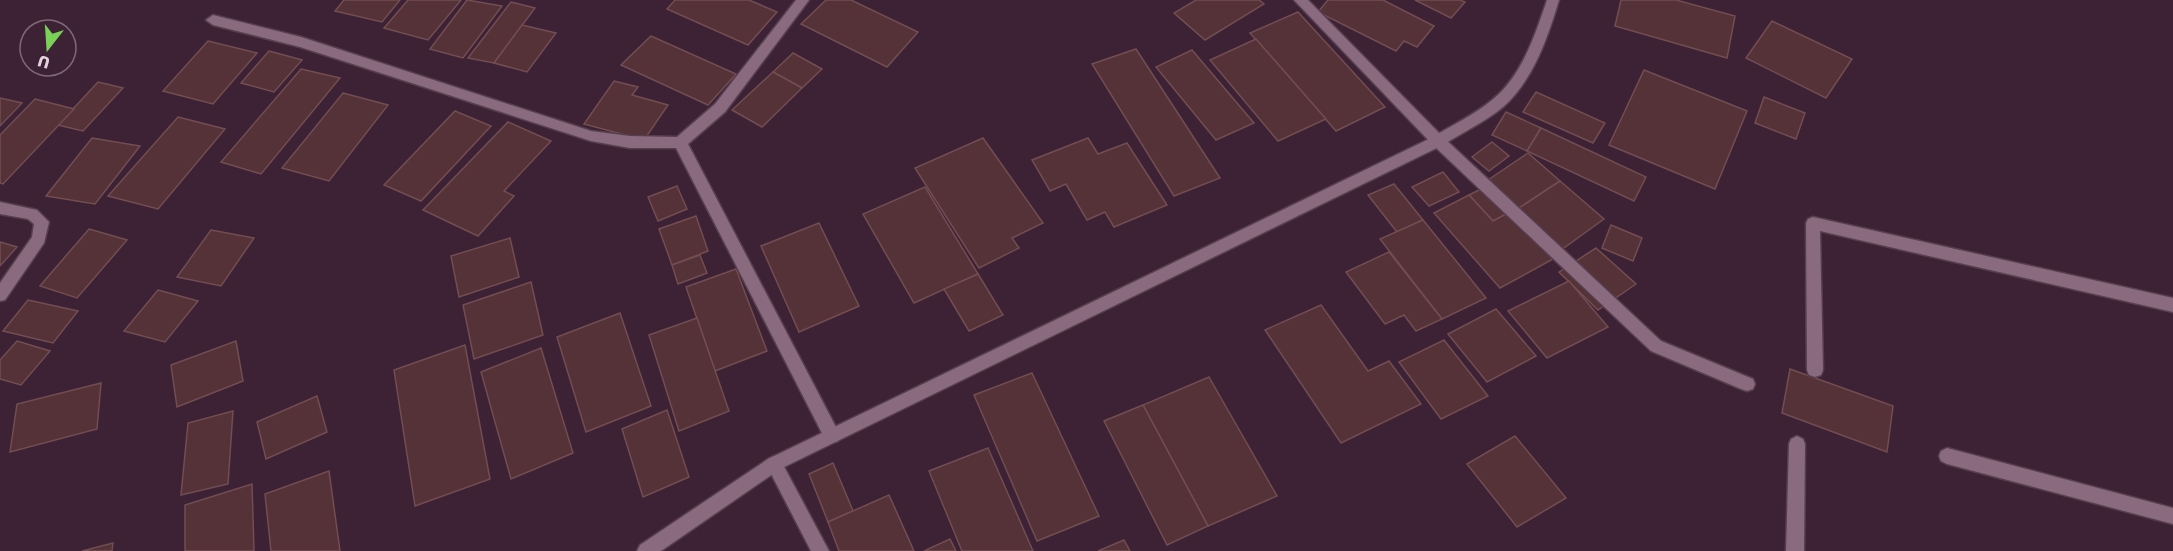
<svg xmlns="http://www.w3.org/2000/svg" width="2173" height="551" font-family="Rubik,sans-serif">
  <rect width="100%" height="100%" fill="#3d2235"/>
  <!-- building -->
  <g fill="#543237" stroke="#724d52" stroke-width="1.5">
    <path d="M344,0H400L382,22L335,11Z"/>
    <path d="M408,0H461L428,40L384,28Z"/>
    <path d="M467,0L502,6L463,58L430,49Z"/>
    <path d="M675,0H749L777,12L748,45L667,9Z"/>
    <path d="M826,0H851L918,32L887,67L801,24Z"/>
    <path d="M1196,0H1259L1264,4L1205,40L1174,13Z"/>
    <path d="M1328,0H1383L1434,26L1417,47L1404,41L1396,51L1318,12Z"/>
    <path d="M1415,0H1460L1465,2L1451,18Z"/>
    <path d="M1621,0H1676L1735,16L1727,58L1615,26Z"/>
    <path d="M511,2L535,8L494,63L468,58Z"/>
    <path d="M1298,12L1385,107L1336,131L1250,33Z"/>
    <path d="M1772,21L1852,59L1826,98L1746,58Z"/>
    <path d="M522,25L556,33L527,72L494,63Z"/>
    <path d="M651,36L736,74L708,105L621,65Z"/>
    <path d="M1256,39L1326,119L1278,141L1210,60Z"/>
    <path d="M208,41L257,53L213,104L163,91Z"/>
    <path d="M1136,49L1220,178L1174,196L1092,64Z"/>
    <path d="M1192,50L1254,123L1216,140L1156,67Z"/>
    <path d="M269,51L302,60L274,92L241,83Z"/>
    <path d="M793,53L822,69L802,88L773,72Z"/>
    <path d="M301,69L340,78L261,174L221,162Z"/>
    <path d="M1644,70L1747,111L1715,189L1609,145Z"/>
    <path d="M773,72L802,88L762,127L732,110Z"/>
    <path d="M614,81L638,87L632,95L668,105L644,140L584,124Z"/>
    <path d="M98,82L123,88L83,131L58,125Z"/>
    <path d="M1536,92L1605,123L1593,143L1523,112Z"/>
    <path d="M343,93L388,105L329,181L282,168Z"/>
    <path d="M1764,97L1805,113L1796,139L1755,123Z"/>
    <path d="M0,98L22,103L0,126Z"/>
    <path d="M35,99L74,109L3,184L0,183V135Z"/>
    <path d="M455,111L491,126L421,201L384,185Z"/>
    <path d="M1506,112L1541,128L1527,151L1492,135Z"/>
    <path d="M178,117L225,129L158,209L108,196Z"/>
    <path d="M508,122L551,141L504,191L514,196L478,236L423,210Z"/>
    <path d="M1541,128L1646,177L1634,201L1527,151Z"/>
    <path d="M92,138L140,146L95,204L46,196Z"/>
    <path d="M983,138L1043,223L1012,238L1019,248L979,268L915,168Z"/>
    <path d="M1088,138L1098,154L1127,143L1167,205L1114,227L1105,212L1087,220L1066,184L1050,191L1032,160Z"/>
    <path d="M1492,142L1509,156L1489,171L1472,157Z"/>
    <path d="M1528,153L1560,181L1516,210L1485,182Z"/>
    <path d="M1443,172L1459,192L1429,206L1412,187Z"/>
    <path d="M1560,181L1604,219L1561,250L1516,210Z"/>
    <path d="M1394,184L1423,220L1397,232L1368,195Z"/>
    <path d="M677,186L687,209L658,221L648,197Z"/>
    <path d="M925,187L978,274L914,303L863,214Z"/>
    <path d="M1485,187L1510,212L1493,221L1469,195Z"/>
    <path d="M1469,195L1493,221L1510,212L1553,259L1500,288L1434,213Z"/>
    <path d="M696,216L708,251L672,265L659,229Z"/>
    <path d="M1423,220L1486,298L1442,319L1380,239Z"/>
    <path d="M819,223L859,306L799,332L761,246Z"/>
    <path d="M1611,225L1642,238L1633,261L1602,248Z"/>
    <path d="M89,229L127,240L77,298L40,286Z"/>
    <path d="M211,230L254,238L221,286L177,277Z"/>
    <path d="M510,238L519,277L459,297L451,256Z"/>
    <path d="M0,242L17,247L0,266Z"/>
    <path d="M1596,248L1636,284L1598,310L1559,272Z"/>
    <path d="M1389,252L1442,319L1416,331L1404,315L1385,324L1346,272Z"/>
    <path d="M700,255L707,273L678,284L672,265Z"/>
    <path d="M736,269L767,351L715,371L686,287Z"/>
    <path d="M978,274L1003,315L969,331L944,289Z"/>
    <path d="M1569,281L1608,327L1547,358L1508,311Z"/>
    <path d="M531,282L543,335L474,359L463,305Z"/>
    <path d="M158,290L198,301L165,342L124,331Z"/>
    <path d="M28,300L78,311L53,343L3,331Z"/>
    <path d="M1321,305L1368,371L1389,361L1421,404L1341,443L1265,330Z"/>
    <path d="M1496,309L1536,356L1487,382L1448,334Z"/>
    <path d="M620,313L651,406L586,432L557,337Z"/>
    <path d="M697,318L729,411L679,431L649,335Z"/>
    <path d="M1444,340L1488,396L1441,419L1399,362Z"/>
    <path d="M17,341L50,351L21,385L0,379V360Z"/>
    <path d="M236,341L243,381L177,407L171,365Z"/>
    <path d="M465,345L490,479L415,506L394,370Z"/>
    <path d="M541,348L573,453L511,479L481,372Z"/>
    <path d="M1790,369L1893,406L1887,452L1782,413Z"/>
    <path d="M1032,373L1099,516L1037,541L974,395Z"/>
    <path d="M1209,377L1277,496L1208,526L1143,405Z"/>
    <path d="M101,383L97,429L10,452L17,404Z"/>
    <path d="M317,396L327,432L266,459L257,422Z"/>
    <path d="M1143,405L1208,526L1167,545L1104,421Z"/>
    <path d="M667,410L689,477L643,497L622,429Z"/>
    <path d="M233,411L228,484L181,495L188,423Z"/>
    <path d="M1515,436L1566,498L1517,527L1467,464Z"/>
    <path d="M988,448L1033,551H962L929,471Z"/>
    <path d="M833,463L853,511L828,522L809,474Z"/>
    <path d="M329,471L340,551H271L265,494Z"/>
    <path d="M252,484L254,551H185V505Z"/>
    <path d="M889,495L914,551H839L828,522Z"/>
    <path d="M950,539L956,551H924Z"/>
    <path d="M1124,540L1130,551H1098Z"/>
    <path d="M113,543L112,551H82Z"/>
  </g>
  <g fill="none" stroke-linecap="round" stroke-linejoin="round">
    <defs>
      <g id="street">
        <path d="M796,0H809L725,112L688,144L838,431L840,436L838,441L832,443L826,441L676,148H630L591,141L300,47L213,25L206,20L213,15L301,37L591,131L630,136L677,137L715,104Z"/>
        <path d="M1294,0H1308L1443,137L1661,341L1753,379L1755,384L1753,389L1747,391L1741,389L1651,351L1433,145Z"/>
        <path d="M0,202L37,210L49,222L44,243L5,300L0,301V283L32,237L34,224L28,219L0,214Z"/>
        <path d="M1813,217L2173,298V312L1820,231L1823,370L1821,375L1815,377L1809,375L1807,370L1806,223L1808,219Z"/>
        <path d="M1797,436L1803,439L1805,444L1804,551H1786L1789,444L1791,439Z"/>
        <path d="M1947,448L2173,508V524L1947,464L1941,461L1939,456L1941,451Z"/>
        <path d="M774,456L780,459L829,551H811L766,464L768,459Z"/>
      </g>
      <path id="secondary" d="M1547,0H1559C1548,37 1533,81 1503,107C1485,122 1463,132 1443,145L780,469L661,551H637L640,545L768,459L1433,137C1452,125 1474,115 1492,100C1522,76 1535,35 1547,0Z"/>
    </defs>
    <!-- street casing -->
    <use href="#street" stroke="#553f4e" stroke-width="3"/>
    <!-- secondary casing -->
    <use href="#secondary" stroke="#553f4e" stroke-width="3"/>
    <!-- street -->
    <use href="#street" fill="#896a7f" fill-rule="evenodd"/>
    <!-- secondary -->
    <use href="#secondary" fill="#896a7f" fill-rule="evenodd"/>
  </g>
  <!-- north arrow -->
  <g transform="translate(48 48) rotate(197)"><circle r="28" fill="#3d2235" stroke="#806879" stroke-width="1.5"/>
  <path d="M0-4.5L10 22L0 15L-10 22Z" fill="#7ad157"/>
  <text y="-9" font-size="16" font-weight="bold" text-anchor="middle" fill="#e4d2de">U</text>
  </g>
</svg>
